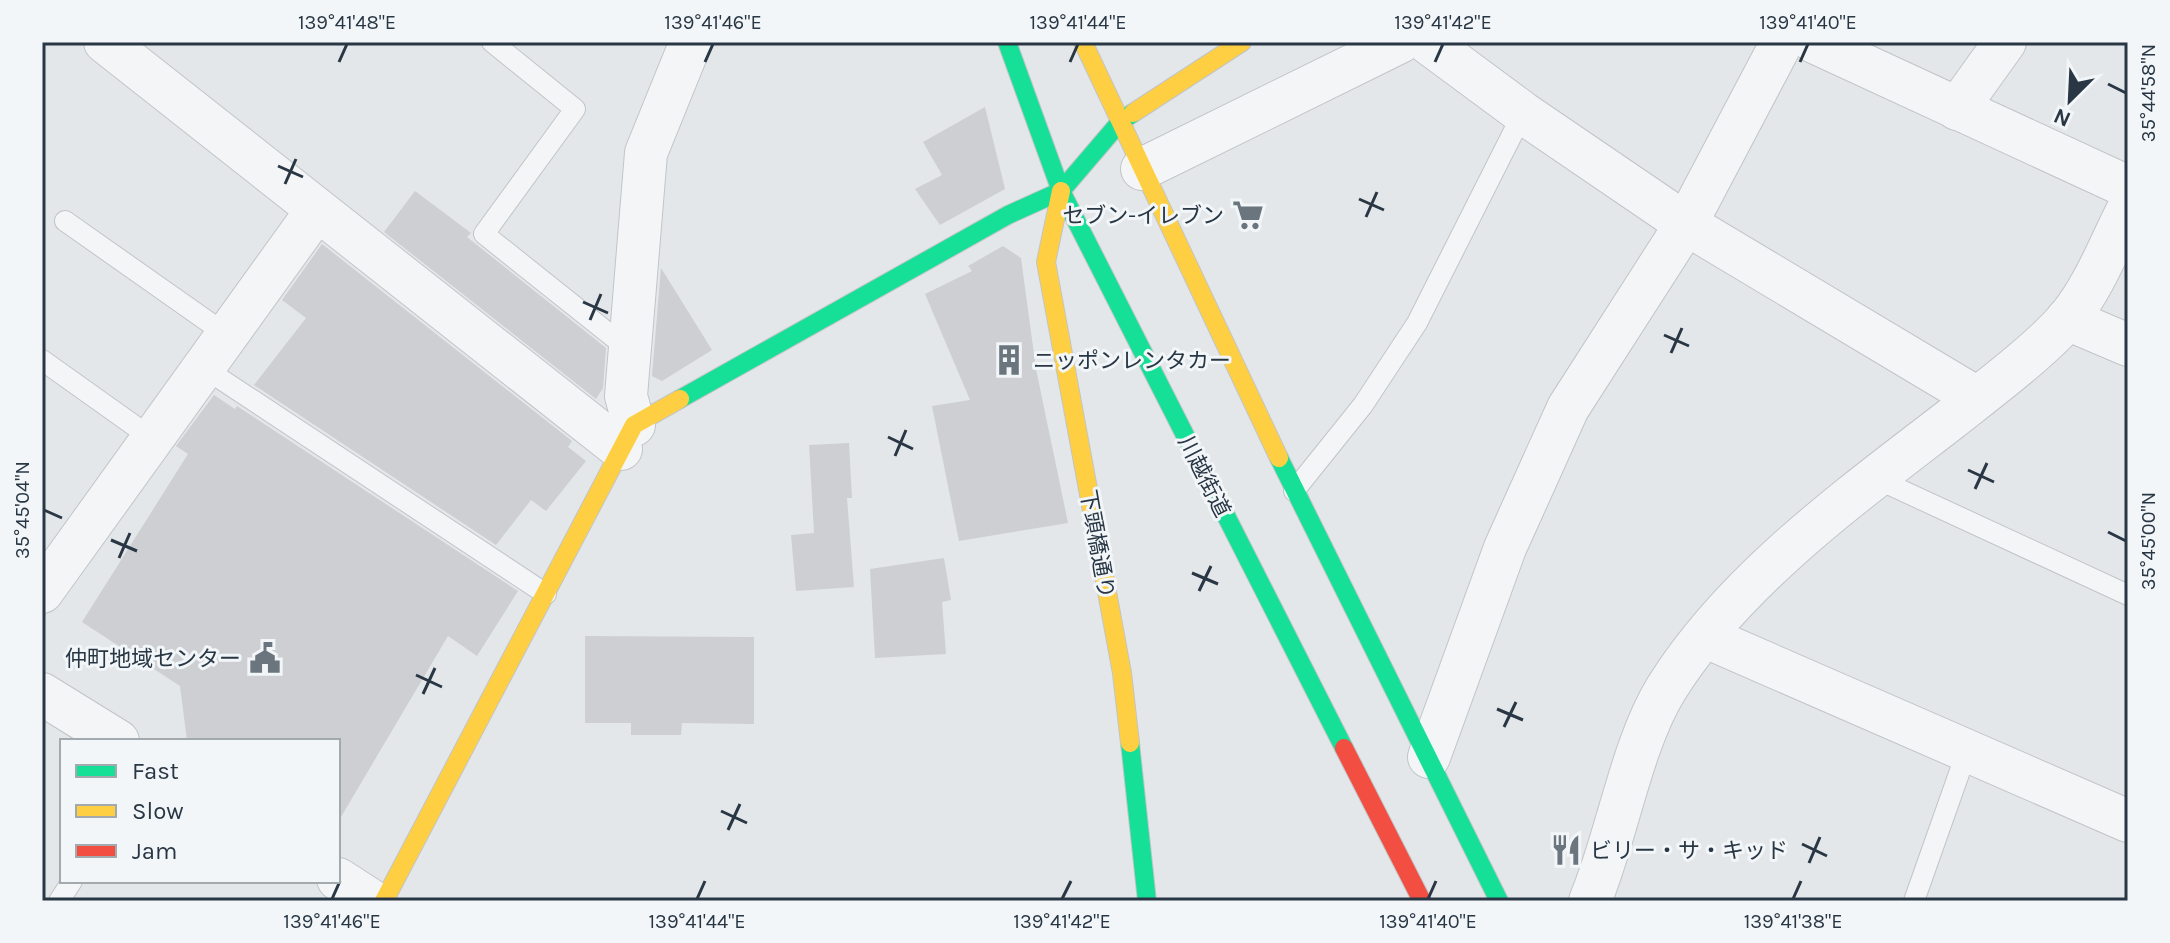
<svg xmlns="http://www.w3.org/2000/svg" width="2170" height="943" font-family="Karla,'Noto Sans JP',sans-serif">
  <rect width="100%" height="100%" fill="#e4e7e9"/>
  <!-- building -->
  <g fill="#cdcfd2">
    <path d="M985,107L1005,189L940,225L915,189L942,175L923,142Z"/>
    <path d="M415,191L471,233L467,237L606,348L603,388L596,399L384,232Z"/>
    <path d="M322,244L572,441L568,447L586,461L546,511L531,500L496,545L254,385L306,318L282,300Z"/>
    <path d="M1003,246L1021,258L1036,369L1068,523L959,541L932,406L970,400L925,294L972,271L968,266Z"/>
    <path d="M661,268L712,350L662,381L652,376Z"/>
    <path d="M214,395L235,409L237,406L518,591L477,656L448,636L338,822V741H187L180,686L82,622L188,454L176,446Z"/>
    <path d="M849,443L852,498H847L854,587L796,591L791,535L814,533L809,445Z"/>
    <path d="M944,558L951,600L942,602L946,654L875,658L870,569Z"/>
    <path d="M585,636L754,637V724L682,723L681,735H631V723H585Z"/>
  </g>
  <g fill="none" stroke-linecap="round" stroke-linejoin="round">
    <defs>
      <g id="lane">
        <path d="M492,42L575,109L484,234L632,352"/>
        <path d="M65,221L227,335"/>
        <path d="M42,360L153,439"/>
        <path d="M204,368L546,594"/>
        <path d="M1875,478L2128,595"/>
        <path d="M1294,491L1363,405L1417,323L1523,113"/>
        <path d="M59,901L72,881"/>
        <path d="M1914,901L1967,751"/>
      </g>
      <g id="street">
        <path d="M105,42L621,449"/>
        <path d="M1427,42L1523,113L1686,224L1977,398"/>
        <path d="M1814,42L2128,187"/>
        <path d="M1957,109L2005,42"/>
        <path d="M1142,169L1400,42"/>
        <path d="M2067,319L2128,345"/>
        <path d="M634,425L626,396L646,153L691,42"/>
        <path d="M42,592L317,210"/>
        <path d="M1706,637L2128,821"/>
        <path d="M42,694L118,741"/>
        <path d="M1429,757L1505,548L1568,408L1686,224L1782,42"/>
        <path d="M338,879L372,901"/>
        <path d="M1590,901C1617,837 1631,746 1666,689C1734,580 1850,497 1951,419C1985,392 2044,348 2070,316C2095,285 2110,244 2128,209"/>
      </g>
      <g id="fast">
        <path d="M1007,42L1061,191L1344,748"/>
        <path d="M680,399L1008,215L1061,191L1120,122L1133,113"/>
        <path d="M1279,458L1499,901"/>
        <path d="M1130,743L1147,901"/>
      </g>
      <g id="slow">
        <path d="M1083,42L1279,458"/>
        <path d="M1133,113L1242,42"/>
        <path d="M1061,191L1046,262L1122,673L1130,743"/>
        <path d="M384,901L634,425L680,399"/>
      </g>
      <path id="jam" d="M1344,748L1422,901"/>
    </defs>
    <!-- lane casing -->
    <use href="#lane" stroke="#c2c5c7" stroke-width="22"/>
    <!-- street casing -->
    <use href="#street" stroke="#c2c5c7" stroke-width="44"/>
    <!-- fast casing -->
    <use href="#fast" stroke="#c2c5c7" stroke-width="20"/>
    <!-- slow casing -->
    <use href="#slow" stroke="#c2c5c7" stroke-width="20"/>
    <!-- jam casing -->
    <use href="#jam" stroke="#c2c5c7" stroke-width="20"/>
    <!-- lane -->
    <use href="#lane" stroke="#f3f5f6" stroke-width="20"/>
    <!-- street -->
    <use href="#street" stroke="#f3f5f6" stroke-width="42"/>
    <!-- fast -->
    <use href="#fast" stroke="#16e098" stroke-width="18"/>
    <!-- slow -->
    <use href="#slow" stroke="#ffcf43" stroke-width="18"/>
    <!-- jam -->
    <use href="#jam" stroke="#f24e42" stroke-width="18"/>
  </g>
  <!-- ticks -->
  <path fill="none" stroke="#293745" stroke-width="3" d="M339,62L347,44M705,62L713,44M1070,62L1078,44M1435,62L1443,44M1800,62L1808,44M2108,84L2126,93M278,166L303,177M285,184L296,159M1359,199L1384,210M1366,217L1377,192M583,302L608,313M590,320L601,294M1664,335L1689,346M1671,353L1682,328M888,437L913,449M895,456L906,430M1968,470L1994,482M1975,489L1987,463M44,510L62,518M2108,532L2126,541M111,540L137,551M119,558L130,533M1192,573L1218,584M1199,591L1211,566M416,675L442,687M423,694L435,668M1497,709L1523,720M1504,727L1516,702M721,811L747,823M728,830L740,804M1802,844L1827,856M1809,863L1820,837M332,899L340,881M697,899L705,881M1062,899L1071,881M1428,899L1436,881M1793,899L1801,881"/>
  <!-- icons -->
  <defs>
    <symbol id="supermarket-bare" viewBox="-9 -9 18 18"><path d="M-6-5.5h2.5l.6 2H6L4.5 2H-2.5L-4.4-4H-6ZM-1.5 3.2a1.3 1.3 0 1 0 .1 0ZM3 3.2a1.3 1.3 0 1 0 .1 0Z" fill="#6a757e" stroke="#f2f6f8" stroke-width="2.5" paint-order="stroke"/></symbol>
    <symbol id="building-bare" viewBox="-9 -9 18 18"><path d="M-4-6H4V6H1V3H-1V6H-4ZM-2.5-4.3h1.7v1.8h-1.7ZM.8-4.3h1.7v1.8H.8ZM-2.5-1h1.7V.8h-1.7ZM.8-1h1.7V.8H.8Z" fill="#6a757e" stroke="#f2f6f8" stroke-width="2.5" paint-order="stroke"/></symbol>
    <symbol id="civic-bare" viewBox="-9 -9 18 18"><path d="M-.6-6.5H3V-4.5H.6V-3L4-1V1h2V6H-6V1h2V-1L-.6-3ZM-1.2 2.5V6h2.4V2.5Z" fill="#6a757e" stroke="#f2f6f8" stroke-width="2.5" paint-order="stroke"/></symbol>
    <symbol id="restaurant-bare" viewBox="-9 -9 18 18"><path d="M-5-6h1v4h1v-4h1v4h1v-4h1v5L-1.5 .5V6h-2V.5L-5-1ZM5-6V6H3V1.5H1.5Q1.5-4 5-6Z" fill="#6a757e" stroke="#f2f6f8" stroke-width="2.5" paint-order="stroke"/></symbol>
  </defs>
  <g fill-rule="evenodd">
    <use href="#supermarket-bare" x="1226" y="193" width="44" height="44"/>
    <use href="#building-bare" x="987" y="338" width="44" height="44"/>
    <use href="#civic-bare" x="243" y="636" width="44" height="44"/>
    <use href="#restaurant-bare" x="1544" y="828" width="44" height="44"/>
  </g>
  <g text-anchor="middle" stroke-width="6" stroke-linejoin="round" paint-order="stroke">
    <!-- poi labels -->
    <g font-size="22" fill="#293745" stroke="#f2f6f8" text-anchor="end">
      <text x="1224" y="223">セブン-イレブン</text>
      <text x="1033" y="368" text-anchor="start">ニッポンレンタカー</text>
      <text x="241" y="666">仲町地域センター</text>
      <text x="1590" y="858" text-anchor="start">ビリー・サ・キッド</text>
    </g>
    <!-- street labels -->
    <g font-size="22" fill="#293745" stroke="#f2f6f8">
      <text transform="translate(1205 476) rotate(63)" y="8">川越街道</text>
      <text transform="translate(1098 544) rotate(80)" y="8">下頭橋通り</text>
    </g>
  </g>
  <!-- border -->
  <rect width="2170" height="943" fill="none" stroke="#f2f6f8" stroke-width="88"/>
  <!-- legend -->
  <rect x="60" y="739" width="280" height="144" fill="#f2f6f8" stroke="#a2aab0" stroke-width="2"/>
  <rect x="76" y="765" width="40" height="12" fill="#16e098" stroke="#a2aab0" stroke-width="2"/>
  <text x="132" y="779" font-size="24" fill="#293745">Fast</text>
  <rect x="76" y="805" width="40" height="12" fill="#ffcf43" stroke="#a2aab0" stroke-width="2"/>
  <text x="132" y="819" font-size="24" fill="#293745">Slow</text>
  <rect x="76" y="845" width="40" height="12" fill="#f24e42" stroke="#a2aab0" stroke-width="2"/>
  <text x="132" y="859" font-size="24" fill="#293745">Jam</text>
  <!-- north arrow -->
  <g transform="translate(2070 100) rotate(204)" stroke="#f2f6f8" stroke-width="6" paint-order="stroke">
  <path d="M0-6L14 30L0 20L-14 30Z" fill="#293745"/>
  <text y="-12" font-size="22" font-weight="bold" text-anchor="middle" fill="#293745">N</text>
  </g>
  <rect x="44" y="44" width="2082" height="855" fill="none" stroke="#293745" stroke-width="3"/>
  <g font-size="20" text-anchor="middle" fill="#293745">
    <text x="347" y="29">139°41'48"E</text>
    <text x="713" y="29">139°41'46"E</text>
    <text x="1078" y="29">139°41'44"E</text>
    <text x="1443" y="29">139°41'42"E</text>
    <text x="1808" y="29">139°41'40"E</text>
    <text transform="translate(2148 93) rotate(-90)" y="7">35°44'58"N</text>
    <text transform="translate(22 510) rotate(-90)" y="7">35°45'04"N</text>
    <text transform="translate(2148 541) rotate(-90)" y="7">35°45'00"N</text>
    <text x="332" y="928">139°41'46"E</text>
    <text x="697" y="928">139°41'44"E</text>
    <text x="1062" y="928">139°41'42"E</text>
    <text x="1428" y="928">139°41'40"E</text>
    <text x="1793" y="928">139°41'38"E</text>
  </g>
</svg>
